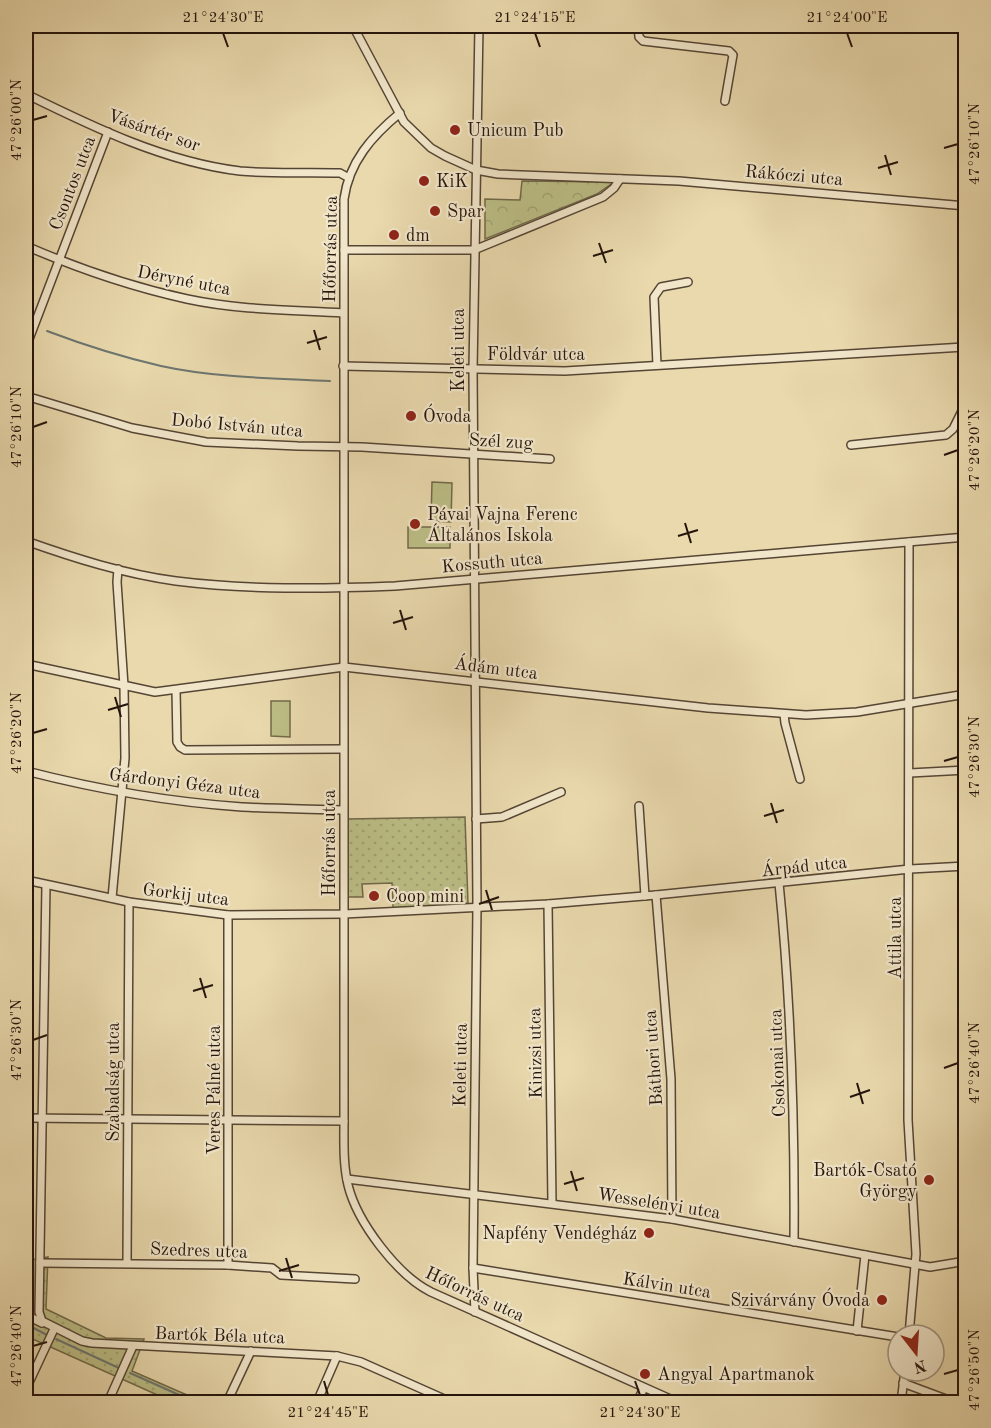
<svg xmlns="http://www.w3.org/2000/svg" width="991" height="1428" font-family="'Old Standard TT',serif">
  <defs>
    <pattern id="grass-dots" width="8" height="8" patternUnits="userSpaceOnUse" patternTransform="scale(1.5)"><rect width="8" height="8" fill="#bcbe86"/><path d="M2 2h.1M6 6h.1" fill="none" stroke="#a1a272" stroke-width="1.8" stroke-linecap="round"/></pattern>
    <pattern id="forest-crowns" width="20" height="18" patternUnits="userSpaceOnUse" patternTransform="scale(1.5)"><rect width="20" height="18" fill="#bcbe86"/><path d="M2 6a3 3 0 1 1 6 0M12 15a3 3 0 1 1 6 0" fill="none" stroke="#a1a272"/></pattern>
  </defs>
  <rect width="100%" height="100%" fill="#e9d9ad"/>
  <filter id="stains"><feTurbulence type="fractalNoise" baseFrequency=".00333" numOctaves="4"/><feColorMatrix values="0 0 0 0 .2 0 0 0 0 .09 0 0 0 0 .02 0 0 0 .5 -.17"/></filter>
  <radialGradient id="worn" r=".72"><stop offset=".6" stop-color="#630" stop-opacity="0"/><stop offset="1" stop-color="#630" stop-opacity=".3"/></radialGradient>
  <!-- grass -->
  <g fill="url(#grass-dots)" stroke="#706949" stroke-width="1.5">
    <path d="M465,817L468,903L393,908L392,883L362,884L363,897H348L347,819Z"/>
    <path d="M48,1257L46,1309L106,1338L144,1339L132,1371L203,1402H173L26,1336V1261Z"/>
  </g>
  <!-- forest -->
  <path fill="url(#forest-crowns)" stroke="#706949" stroke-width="1.5" d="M522,181L614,182L597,194L485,239V199L520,200Z"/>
  <!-- pitch -->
  <g fill="#bcbe86" stroke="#706949" stroke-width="1.5">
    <path d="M432,482L452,483L451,522L431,521Z"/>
    <rect x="408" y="527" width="42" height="21"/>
    <path d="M271,701H290V737L271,736Z"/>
  </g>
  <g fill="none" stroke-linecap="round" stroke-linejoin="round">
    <!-- stream -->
    <g stroke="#6d7671" stroke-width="2">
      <path d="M47,331C84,345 122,357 161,366C216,378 274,378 330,381"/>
      <path d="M26,1324L47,1335"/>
      <path d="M56,1339L121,1369"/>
      <path d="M130,1373L195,1402"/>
    </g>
    <defs>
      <g id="minor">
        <path d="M353,26L404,122L431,148L445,156L476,170L498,174L679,181L966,206"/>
        <path d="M638,26L639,37L643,41L729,51L733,55L725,101"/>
        <path d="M26,94C93,127 165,162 240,171C272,174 307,172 340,173L349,178"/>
        <path d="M400,113C372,136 349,162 344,199V1121C344,1142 343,1164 348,1185C357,1222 397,1275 431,1292L677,1402"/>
        <path d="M26,246C77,268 132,287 187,299C238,310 292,310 343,313"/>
        <path d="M344,250H474L603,197L614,188L620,179"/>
        <path d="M966,337L963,365L966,383"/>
        <path d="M26,347L108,132"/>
        <path d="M657,365L654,297L661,287L688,282"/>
        <path d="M343,366L565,371L964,347"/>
        <path d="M26,396L132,428L206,442L298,446L362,447L550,459"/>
        <path d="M851,445L946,435L953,429L966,403"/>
        <path d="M26,541C74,558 124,574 176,581C248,590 322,589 395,586L966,537"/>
        <path d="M909,542L908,1120L916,1254L909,1335"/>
        <path d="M26,664L155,692L344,667L708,708L806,715L857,712L966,694"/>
        <path d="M176,690L177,742L180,747L185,750L343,749"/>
        <path d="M784,714L785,723L800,779"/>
        <path d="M26,771C96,789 170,802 242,807C276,809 310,809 343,810"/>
        <path d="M910,773L966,770"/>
        <path d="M639,806L645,896"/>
        <path d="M476,819L502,817L561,792"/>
        <path d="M26,880L129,902L228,915L344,914L548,904L656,895L910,869L966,866"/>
        <path d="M779,883C791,1003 795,1122 794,1242"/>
        <path d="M46,885L39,1312L42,1321L82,1341L92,1343L337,1356L361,1362L451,1402"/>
        <path d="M656,895L671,1079L672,1219"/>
        <path d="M112,898L125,758L124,686L117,582L118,569"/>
        <path d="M548,904L552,1203"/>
        <path d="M228,915V1265"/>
        <path d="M26,1118L344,1121"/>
        <path d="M347,1179L672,1219L930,1267L966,1261"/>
        <path d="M40,1263L228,1265L272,1268L281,1275L355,1279"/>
        <path d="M127,1263L129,902"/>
        <path d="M473,1268L898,1337"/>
        <path d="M475,1312L473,1268L477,906L473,370L479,26"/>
        <path d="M26,1315L42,1323"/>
        <path d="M857,1331L865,1255"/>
        <path d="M903,1383L954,1402"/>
        <path d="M26,1389L54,1329"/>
        <path d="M108,1402L133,1346"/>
        <path d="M227,1402L251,1351"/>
        <path d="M317,1402L337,1356"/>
        <path d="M425,1402L429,1393"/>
        <path d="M637,1402L644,1388"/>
        <path d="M901,1402L905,1371"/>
      </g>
    </defs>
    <!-- minor casing -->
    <use href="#minor" stroke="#554534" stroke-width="10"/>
    <!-- minor -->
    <use href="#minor" stroke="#f1e6ca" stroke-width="7"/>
  </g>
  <!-- ticks -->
  <path fill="none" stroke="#24140c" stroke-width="2" d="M223,33L228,47M535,33L540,47M847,33L852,47M33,120L47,116M944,148L958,144M885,155L891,175M878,168L898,162M599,243L606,263M593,256L613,250M314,330L320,350M307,343L327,337M33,427L47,422M944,455L958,450M685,523L691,543M678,536L698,530M400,610L406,630M393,623L413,617M115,697L121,717M108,710L128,704M33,733L47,729M944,761L958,757M771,803L777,823M764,816L784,810M486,890L492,910M479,904L499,897M200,978L206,998M193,991L213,985M33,1040L47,1035M944,1068L958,1063M857,1083L863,1104M850,1097L870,1090M571,1171L577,1191M564,1184L584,1178M286,1258L292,1278M279,1271L299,1265M33,1346L47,1342M944,1374L958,1370M324,1381L328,1395M635,1381L640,1395"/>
  <!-- markers -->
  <g fill="#8f2418" stroke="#f1e6ca" stroke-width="2">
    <circle cx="455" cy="130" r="6"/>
    <circle cx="424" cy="181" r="6"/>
    <circle cx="435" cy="211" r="6"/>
    <circle cx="394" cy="235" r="6"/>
    <circle cx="411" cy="416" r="6"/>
    <circle cx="415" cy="524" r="6"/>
    <circle cx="374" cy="896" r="6"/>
    <circle cx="929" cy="1180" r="6"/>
    <circle cx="649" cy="1233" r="6"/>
    <circle cx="882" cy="1300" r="6"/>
    <circle cx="645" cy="1374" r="6"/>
  </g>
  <g text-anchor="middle" stroke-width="4.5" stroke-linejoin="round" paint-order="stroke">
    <!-- street labels -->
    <g font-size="18" fill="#24140c" stroke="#f1e6ca">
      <text transform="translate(154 130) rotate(19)" y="6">Vásártér sor</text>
      <text transform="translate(794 175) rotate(5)" y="6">Rákóczi utca</text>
      <text transform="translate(72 183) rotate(-69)" y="6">Csontos utca</text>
      <text transform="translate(330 249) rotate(-89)" y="6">Hőforrás utca</text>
      <text transform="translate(184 280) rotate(11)" y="6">Déryné utca</text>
      <text transform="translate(458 350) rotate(-90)" y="6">Keleti utca</text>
      <text x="536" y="360">Földvár utca</text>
      <text transform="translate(237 425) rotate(5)" y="6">Dobó István utca</text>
      <text transform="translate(501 441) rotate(3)" y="6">Szél zug</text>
      <text transform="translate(492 562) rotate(-5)" y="6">Kossuth utca</text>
      <text transform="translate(496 668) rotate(7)" y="6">Ádám utca</text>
      <text transform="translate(185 783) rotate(7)" y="6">Gárdonyi Géza utca</text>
      <text transform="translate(329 843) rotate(-90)" y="6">Hőforrás utca</text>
      <text transform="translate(804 866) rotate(-6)" y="6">Árpád utca</text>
      <text transform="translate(186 894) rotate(7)" y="6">Gorkij utca</text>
      <text transform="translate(895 938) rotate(-90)" y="6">Attila utca</text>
      <text transform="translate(535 1053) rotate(-91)" y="6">Kinizsi utca</text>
      <text transform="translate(653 1058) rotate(-94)" y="6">Báthori utca</text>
      <text transform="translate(777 1063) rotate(-92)" y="6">Csokonai utca</text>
      <text transform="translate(460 1065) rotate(-89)" y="6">Keleti utca</text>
      <text transform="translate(113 1082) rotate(-90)" y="6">Szabadság utca</text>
      <text transform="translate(214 1090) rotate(-90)" y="6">Veres Pálné utca</text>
      <text transform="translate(659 1203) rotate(9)" y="6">Wesselényi utca</text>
      <text transform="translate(199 1250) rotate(2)" y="6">Szedres utca</text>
      <text transform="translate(667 1285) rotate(9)" y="6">Kálvin utca</text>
      <text transform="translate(475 1294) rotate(25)" y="6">Hőforrás utca</text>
      <text transform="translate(220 1335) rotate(2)" y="6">Bartók Béla utca</text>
    </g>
    <!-- poi labels -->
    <g font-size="18" fill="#24140c" stroke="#f1e6ca" text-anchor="start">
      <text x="467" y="136">Unicum Pub</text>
      <text x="436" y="187">KiK</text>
      <text x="447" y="217">Spar</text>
      <text x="406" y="241">dm</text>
      <text x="423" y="422">Óvoda</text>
      <text x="427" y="520">Pávai Vajna Ferenc<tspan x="427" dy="21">Általános Iskola</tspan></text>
      <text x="386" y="902">Coop mini</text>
      <text x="917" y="1176" text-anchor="end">Bartók-Csató<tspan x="917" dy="21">György</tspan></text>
      <text x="637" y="1239" text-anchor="end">Napfény Vendégház</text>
      <text x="870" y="1306" text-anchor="end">Szivárvány Óvoda</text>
      <text x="657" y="1380">Angyal Apartmanok</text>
    </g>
  </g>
  <!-- margin -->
  <rect width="991" height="1428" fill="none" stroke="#e9d9ad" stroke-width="66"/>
  <!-- north arrow -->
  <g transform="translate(916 1353) rotate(163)"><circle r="28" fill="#f1e6ca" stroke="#9f927e" stroke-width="1.5"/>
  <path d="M0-4.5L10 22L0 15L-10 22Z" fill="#8f2418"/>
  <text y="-9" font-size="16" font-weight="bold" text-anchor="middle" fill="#24140c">N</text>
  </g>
  <rect x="33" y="33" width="925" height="1362" fill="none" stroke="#24140c" stroke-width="2"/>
  <g font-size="15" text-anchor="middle" fill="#24140c">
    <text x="223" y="22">21°24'30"E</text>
    <text x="535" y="22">21°24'15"E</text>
    <text x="847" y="22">21°24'00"E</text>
    <text transform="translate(16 120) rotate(-90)" y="5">47°26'00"N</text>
    <text transform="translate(974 144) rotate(-90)" y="5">47°26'10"N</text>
    <text transform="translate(16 427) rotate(-90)" y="5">47°26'10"N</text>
    <text transform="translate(974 450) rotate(-90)" y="5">47°26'20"N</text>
    <text transform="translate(16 733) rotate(-90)" y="5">47°26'20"N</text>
    <text transform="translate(974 757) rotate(-90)" y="5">47°26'30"N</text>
    <text transform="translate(16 1040) rotate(-90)" y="5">47°26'30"N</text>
    <text transform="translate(974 1063) rotate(-90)" y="5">47°26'40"N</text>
    <text transform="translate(16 1346) rotate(-90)" y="5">47°26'40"N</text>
    <text transform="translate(974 1370) rotate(-90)" y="5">47°26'50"N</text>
    <text x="328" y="1417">21°24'45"E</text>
    <text x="640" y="1417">21°24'30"E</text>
  </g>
  <rect width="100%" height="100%" filter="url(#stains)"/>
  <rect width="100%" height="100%" fill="url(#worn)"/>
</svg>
